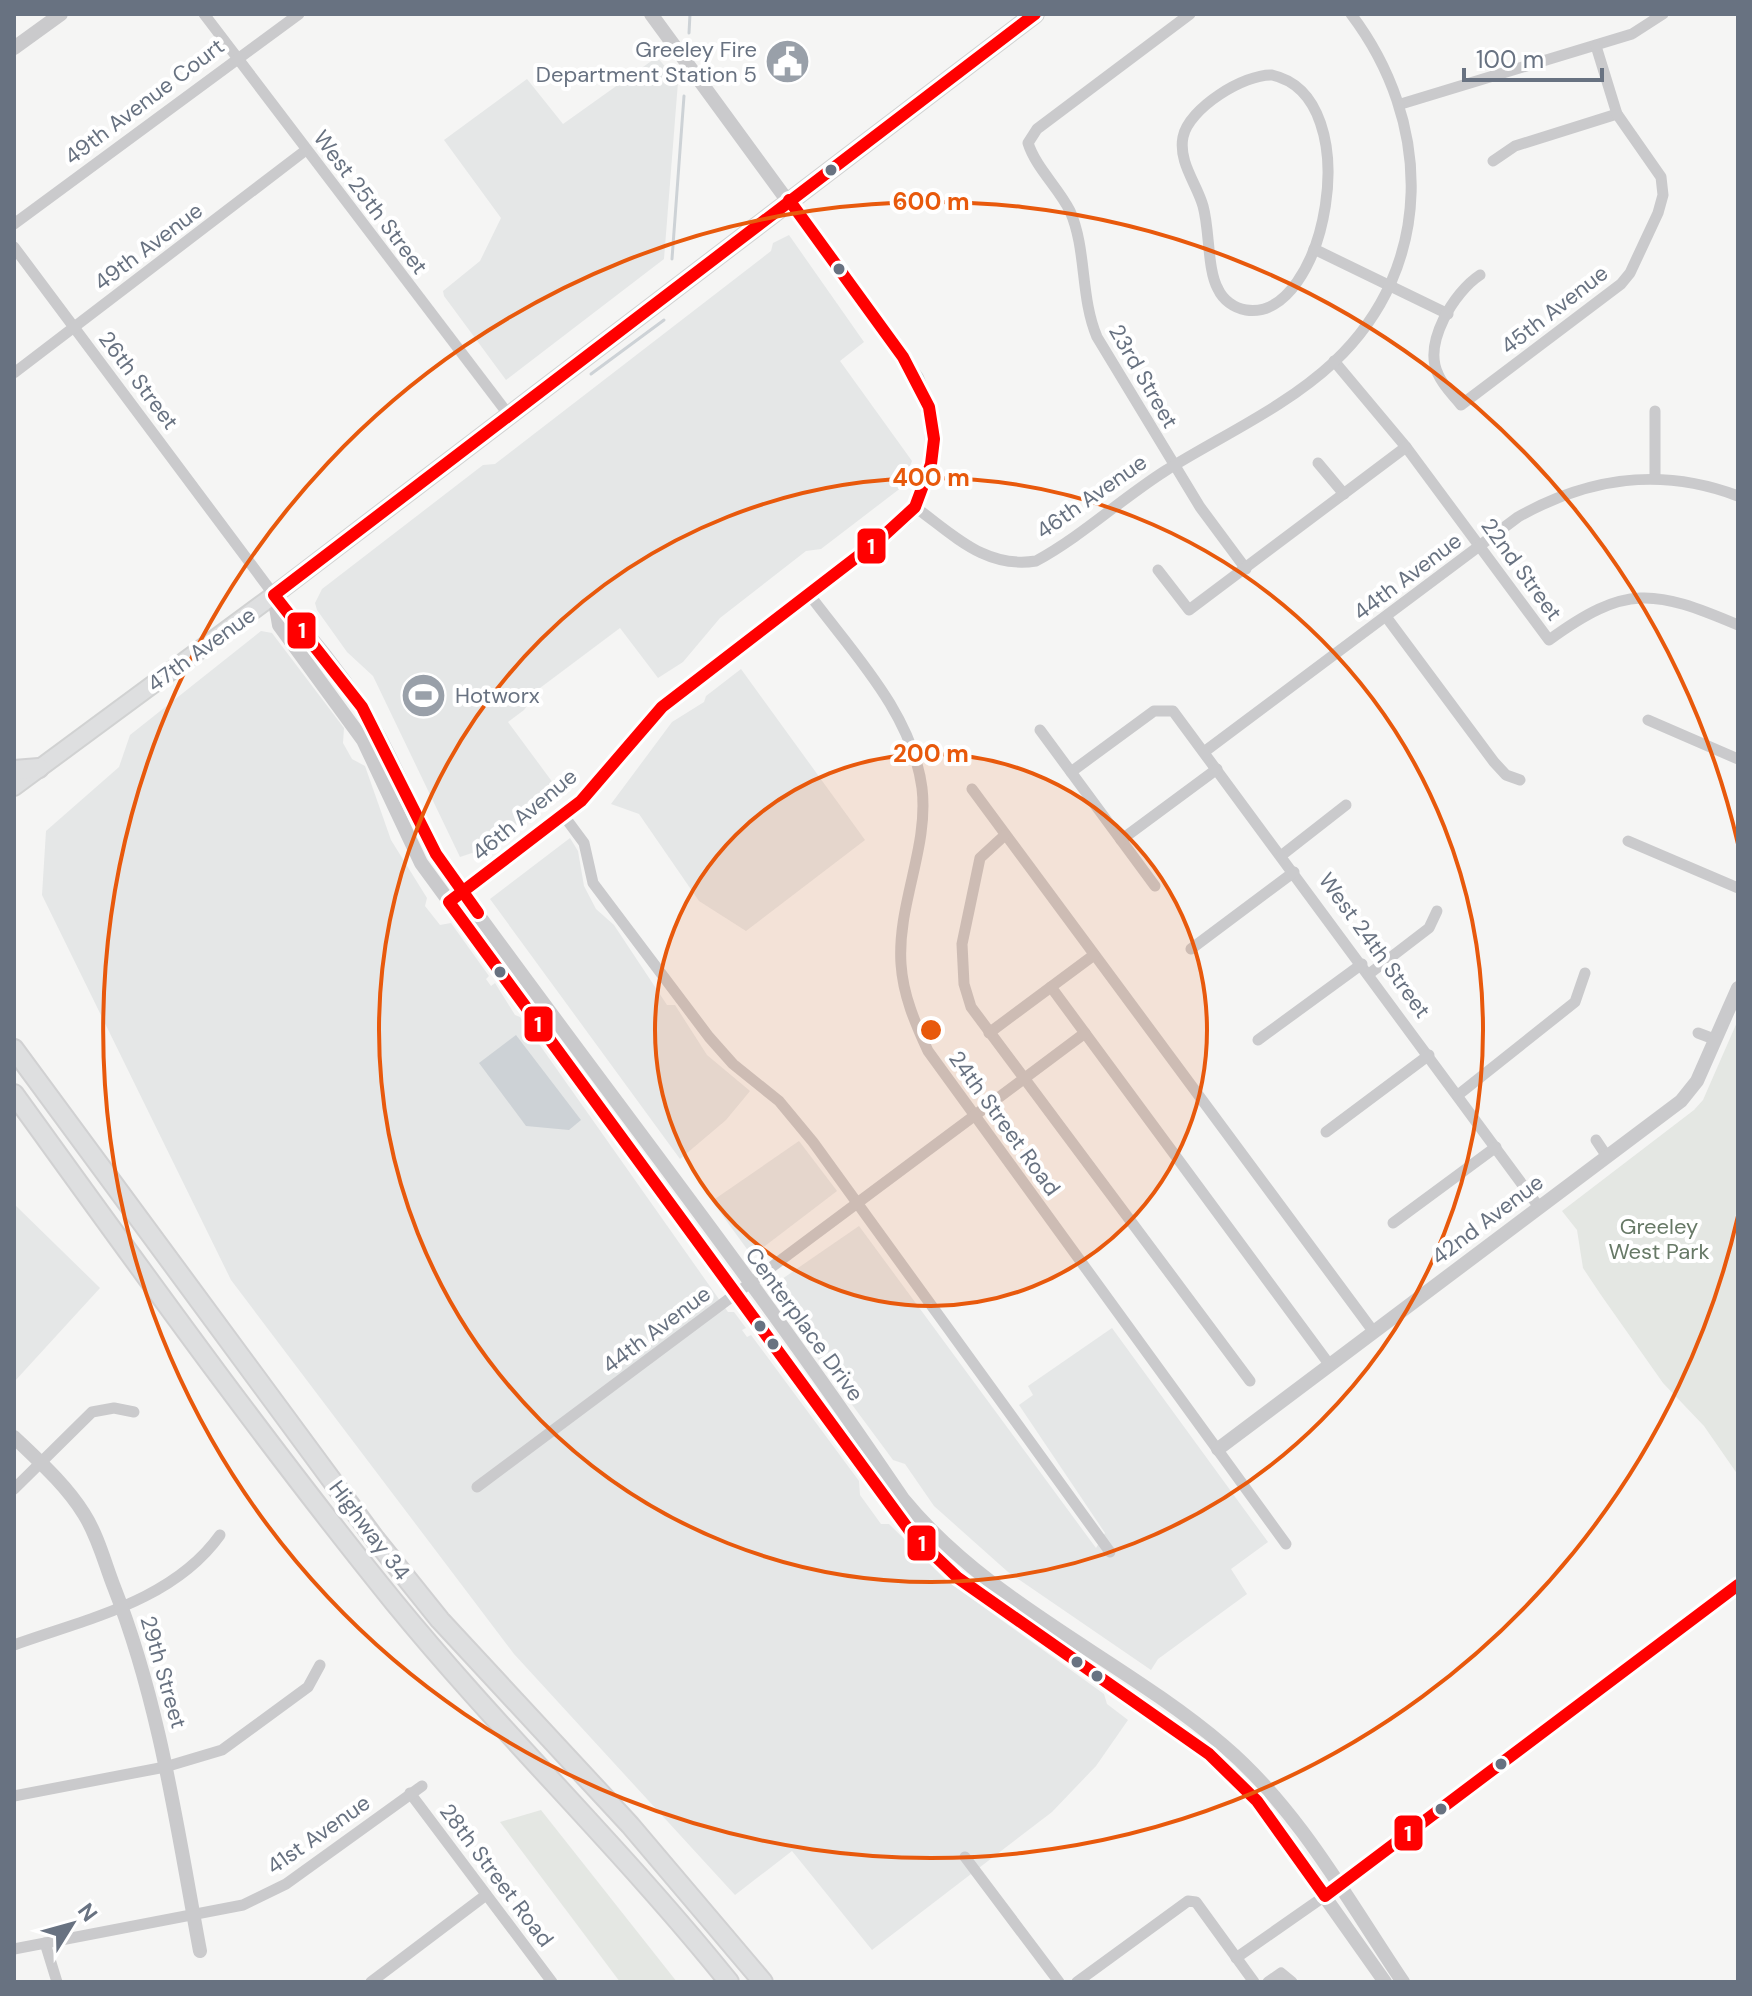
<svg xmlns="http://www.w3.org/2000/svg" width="1752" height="1996" font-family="'DM Sans',sans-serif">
  <rect width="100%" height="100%" fill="#f5f5f4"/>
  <!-- built -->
  <g fill="#e5e7e7">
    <path d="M657,57L678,82L664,259L506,380L444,296L443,291L480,261L501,218L444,140L527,79L563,124Z"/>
    <path d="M789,235L864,342L840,361L912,461L902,487L821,549L806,551L720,618L683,662L658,678L620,628L540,688L524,710L508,722L559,791L487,848L460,857L373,676L347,652L317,610L315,603L322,589L483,465L495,464L771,251L773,243Z"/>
    <path d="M261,631L272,633L344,728L343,743L352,759L365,766L391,840L427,898L425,906L440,925L451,923L489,976L486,979L491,986L495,983L515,1015L520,1017L728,1312H734L746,1328L742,1330L747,1337L751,1335L859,1481L860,1495L881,1524H889L946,1580L1104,1694L1107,1704L1128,1720L1096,1766L1052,1812L872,1950L792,1851L735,1895L514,1654L231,1280L42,895L46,831L119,767L130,735Z"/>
    <path d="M741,669L865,840L746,931L699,901L639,814L611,804L672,722L704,702L706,696Z"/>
    <path d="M570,838L578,851L584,886L596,909L614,925L667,1005H675L707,1055L750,1091L726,1120L680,1159L490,899Z"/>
    <path d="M799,1141L837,1191L752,1256L712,1201Z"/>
    <path d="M14,1204L100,1288L14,1382Z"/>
    <path d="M859,1226L1096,1548L1105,1533L1019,1405L1033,1395L1028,1386L1112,1328L1268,1542L1231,1569L1247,1594L1158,1659L1151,1670L1008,1572L934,1506L905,1464L893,1460L779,1306L782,1279Z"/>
  </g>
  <!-- green -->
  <g fill="#e4e7e3">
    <path d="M1738,1020V1475L1704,1426L1663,1383L1601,1295L1583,1268L1577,1230L1562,1211L1694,1110L1703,1100Z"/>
    <path d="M541,1810L677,1982H620L500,1822Z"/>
  </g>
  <!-- water -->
  <path fill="#cdd2d6" d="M516,1035L581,1120L569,1130L526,1126L479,1063Z"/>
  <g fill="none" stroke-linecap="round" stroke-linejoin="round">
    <!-- stream -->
    <g stroke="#cdd2d6" stroke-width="3">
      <path d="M689,33L690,14"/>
      <path d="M672,259L684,96"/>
      <path d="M591,374L664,320"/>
    </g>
    <defs>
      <path id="secondary" d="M14,787L274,595L1035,14"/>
      <g id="trunk">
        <path d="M14,770L39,768"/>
        <path d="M14,1049L375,1539L440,1620L630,1825L763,1982"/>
        <path d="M14,1094C137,1264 262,1439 394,1602C501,1733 623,1850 729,1982"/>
      </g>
    </defs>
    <!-- secondary casing -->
    <use href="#secondary" stroke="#d1d2d2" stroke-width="20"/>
    <!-- trunk casing -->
    <use href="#trunk" stroke="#d1d1d2" stroke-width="22"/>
    <!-- minor -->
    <g stroke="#cacacc" stroke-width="11">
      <path d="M204,14L508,414"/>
      <path d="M1190,14L1037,129L1028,143C1036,168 1058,187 1070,211C1087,250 1080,297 1097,337L1200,507L1246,569"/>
      <path d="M1272,75C1370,97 1325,323 1246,310C1234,308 1223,300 1218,289C1207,269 1210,231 1203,206C1197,184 1178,162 1183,137C1189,108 1244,74 1272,75Z"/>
      <path d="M1401,104L1632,34L1663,14"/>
      <path d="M1493,161L1515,146L1617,114"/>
      <path d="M14,224L299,14"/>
      <path d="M14,247L274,595"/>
      <path d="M1314,249L1448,314"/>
      <path d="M1480,275C1454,292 1423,343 1438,374C1443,386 1453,395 1461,405L1621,284L1630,273L1658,213L1663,195L1661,177L1617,114L1596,46"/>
      <path d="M1334,361L1406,447L1549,640C1626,584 1653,589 1738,625"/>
      <path d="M14,373L306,150"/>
      <path d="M1318,463L1344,494"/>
      <path d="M1655,477V411"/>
      <path d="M915,507C954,535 985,569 1036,561C1082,536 1121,499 1165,471C1221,436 1286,407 1334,362C1436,266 1432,121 1351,14"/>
      <path d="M1158,570L1189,610L1406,447"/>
      <path d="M809,594C852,652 912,713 922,788C929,848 897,904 901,964C903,995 915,1023 928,1051L1286,1544"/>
      <path d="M1387,618L1494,762L1506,775L1520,780"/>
      <path d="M1648,720L1738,759"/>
      <path d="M1040,730L1155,886"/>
      <path d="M1204,752L1518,517C1589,477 1661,467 1738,496"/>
      <path d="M1071,772L1154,711H1173L1539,1207"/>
      <path d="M972,789L1373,1331"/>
      <path d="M564,816L584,843L593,883L709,1037L733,1064L779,1101L813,1142L1110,1552"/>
      <path d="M1005,835L980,858L962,944L964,984L971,1007L1250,1381"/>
      <path d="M1121,840L1217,769"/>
      <path d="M1628,841L1738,888"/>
      <path d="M1282,855L1346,805"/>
      <path d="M1191,949L1294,872"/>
      <path d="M1369,974L1429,928L1437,911"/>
      <path d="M1051,987L1329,1364"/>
      <path d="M989,1033L1094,955"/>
      <path d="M1698,1033L1714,1039"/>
      <path d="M1258,1040L1362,964"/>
      <path d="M1458,1095L1575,1002L1585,973"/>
      <path d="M1326,1132L1429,1055"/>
      <path d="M1596,1140L1606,1155"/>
      <path d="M1393,1223L1496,1147"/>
      <path d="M477,1487L1085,1033"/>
      <path d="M14,1489L92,1412L114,1408L134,1412"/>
      <path d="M14,1645C86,1619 173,1601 220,1535"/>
      <path d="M410,1793L552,1982"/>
      <path d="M14,1796L165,1767L222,1750L308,1687L320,1665"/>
      <path d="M965,1857L1059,1982"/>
      <path d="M45,1943L57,1982"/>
      <path d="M14,1949L243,1905L286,1884L422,1786"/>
      <path d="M1236,1958L1352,1877L1738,1585"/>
      <path d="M371,1982L486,1895"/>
      <path d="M1077,1982L1188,1901L1196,1902L1254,1982"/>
      <path d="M1268,1982L1281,1973L1292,1982"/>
    </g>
    <!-- tertiary -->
    <g stroke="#cacacc" stroke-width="14">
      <path d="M14,48L61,14"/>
      <path d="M274,595C312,638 352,685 379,736C407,788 426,843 461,891C608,1094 763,1291 903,1499C989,1604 1122,1659 1224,1746C1299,1810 1349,1902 1403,1982"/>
      <path d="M274,596L279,625L363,740L421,863L912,1534L958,1578L1209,1754L1257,1801L1385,1982"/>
      <path d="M455,897L581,801L662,707L905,519C941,476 937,426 917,378L651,14"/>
      <path d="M14,1437C39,1461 66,1485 84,1514C98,1536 105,1564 114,1587C160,1704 177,1828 200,1951"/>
      <path d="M1218,1449L1681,1101L1697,1081L1738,988"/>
    </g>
    <!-- secondary -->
    <use href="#secondary" stroke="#dedfe0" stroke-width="16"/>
    <!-- trunk -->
    <use href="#trunk" stroke="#dedfe0" stroke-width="18"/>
    <defs>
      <g id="bus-1">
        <path d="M789,200L903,357L929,407L934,439L931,464L915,507L879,540L662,707L581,801L449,902L912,1534L958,1578L1209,1754L1257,1801L1325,1896L1738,1585"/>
        <path d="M478,913L436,854L362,707L274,595L1035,14"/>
      </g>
    </defs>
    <!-- bus-1 casing -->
    <use href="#bus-1" stroke="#fff" stroke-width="18"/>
    <!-- bus-1 -->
    <use href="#bus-1" stroke="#f00" stroke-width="12"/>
  </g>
  <!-- distance rings -->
  <circle cx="931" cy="1030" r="276" fill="#e8590c" fill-opacity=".12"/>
  <g fill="none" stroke="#e8590c" stroke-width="4">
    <circle cx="931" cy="1030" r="276"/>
    <circle cx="931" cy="1030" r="552"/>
    <path d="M1738 1216A828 828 0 1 1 1738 844"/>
  </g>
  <!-- icons -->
  <defs>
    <symbol id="civic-disc" viewBox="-11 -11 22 22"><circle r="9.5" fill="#99a0a9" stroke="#fff"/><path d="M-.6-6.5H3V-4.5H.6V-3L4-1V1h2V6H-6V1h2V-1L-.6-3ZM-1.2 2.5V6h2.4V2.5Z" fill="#fff"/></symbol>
    <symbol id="stadium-disc" viewBox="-11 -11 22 22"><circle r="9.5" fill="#99a0a9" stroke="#fff"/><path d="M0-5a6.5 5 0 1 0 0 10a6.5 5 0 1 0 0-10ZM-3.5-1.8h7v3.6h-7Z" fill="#fff"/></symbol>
  </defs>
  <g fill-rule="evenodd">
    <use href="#civic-disc" x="762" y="36" width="51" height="51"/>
    <use href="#stadium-disc" x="398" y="670" width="51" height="51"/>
  </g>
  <!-- markers -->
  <g fill="#687281" stroke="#fff" stroke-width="3">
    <circle cx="831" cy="170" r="7"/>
    <circle cx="839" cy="269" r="7"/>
    <circle cx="500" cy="972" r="7"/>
    <circle cx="760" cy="1326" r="7"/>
    <circle cx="773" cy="1344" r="7"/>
    <circle cx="1077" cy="1662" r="7"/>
    <circle cx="1097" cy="1676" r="7"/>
    <circle cx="1501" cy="1764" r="7"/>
    <circle cx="1441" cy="1809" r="7"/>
  </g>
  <g text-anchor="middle" stroke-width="8" stroke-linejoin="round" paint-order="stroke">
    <!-- poi labels -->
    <g font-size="22" fill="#687281" stroke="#fff" text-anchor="end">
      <text x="757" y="57">Greeley Fire<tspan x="757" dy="25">Department Station 5</tspan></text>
      <text x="455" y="703" text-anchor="start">Hotworx</text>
    </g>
    <!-- street labels -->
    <g font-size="22" fill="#687281" stroke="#fff">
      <text transform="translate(144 101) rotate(-37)" y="8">49th Avenue Court</text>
      <text transform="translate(371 202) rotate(53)" y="8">West 25th Street</text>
      <text transform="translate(148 246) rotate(-37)" y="8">49th Avenue</text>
      <text transform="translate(1554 309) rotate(-38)" y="8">45th Avenue</text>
      <text transform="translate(1144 376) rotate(60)" y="8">23rd Street</text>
      <text transform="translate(139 380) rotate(53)" y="8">26th Street</text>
      <text transform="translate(1091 496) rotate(-35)" y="8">46th Avenue</text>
      <text transform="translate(1522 569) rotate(54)" y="8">22nd Street</text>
      <text transform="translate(1407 576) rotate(-37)" y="8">44th Avenue</text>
      <text transform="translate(201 649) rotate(-36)" y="8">47th Avenue</text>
      <text transform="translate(524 814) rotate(-40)" y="8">46th Avenue</text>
      <text transform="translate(1375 945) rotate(54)" y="8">West 24th Street</text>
      <text transform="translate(1005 1123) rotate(54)" y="8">24th Street Road</text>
      <text transform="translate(1487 1219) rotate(-37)" y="8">42nd Avenue</text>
      <text transform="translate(805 1324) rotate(54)" y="8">Centerplace Drive</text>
      <text transform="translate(656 1329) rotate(-37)" y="8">44th Avenue</text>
      <text transform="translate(370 1530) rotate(53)" y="8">Highway 34</text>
      <text transform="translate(164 1672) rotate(74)" y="8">29th Street</text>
      <text transform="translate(318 1834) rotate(-35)" y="8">41st Avenue</text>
      <text transform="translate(497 1875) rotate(53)" y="8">28th Street Road</text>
    </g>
    <!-- park labels -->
    <g font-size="22" fill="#677966" stroke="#fff">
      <text x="1659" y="1234">Greeley<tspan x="1659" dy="25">West Park</tspan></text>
    </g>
  </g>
  <circle cx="931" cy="1030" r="12" fill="#e8590c" stroke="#fff" stroke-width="4"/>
  <g font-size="24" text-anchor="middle" font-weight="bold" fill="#e8590c" stroke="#fff" stroke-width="8" stroke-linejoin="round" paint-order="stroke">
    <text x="931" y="210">600 m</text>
    <text x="931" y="486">400 m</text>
    <text x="931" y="762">200 m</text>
  </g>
  <g stroke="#fff" stroke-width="3">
    <rect x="856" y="527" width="31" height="38" rx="8" fill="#f00"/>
    <rect x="286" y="611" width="31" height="39" rx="8" fill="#f00"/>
    <rect x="523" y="1005" width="31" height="38" rx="8" fill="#f00"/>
    <rect x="906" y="1524" width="31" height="38" rx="8" fill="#f00"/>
    <rect x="1393" y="1814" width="31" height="38" rx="8" fill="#f00"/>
  </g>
  <g font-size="22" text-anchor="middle" font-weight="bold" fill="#fff">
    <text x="871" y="554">1</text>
    <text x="302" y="638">1</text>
    <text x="538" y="1032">1</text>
    <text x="922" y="1551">1</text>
    <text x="1408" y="1841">1</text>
  </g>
  <!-- border -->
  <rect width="1752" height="1996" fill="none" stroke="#687281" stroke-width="32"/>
  <!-- north arrow -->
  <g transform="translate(72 1924) rotate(53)" stroke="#ffffff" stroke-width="6" paint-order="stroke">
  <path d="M0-6L14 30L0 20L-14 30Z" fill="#687281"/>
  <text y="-12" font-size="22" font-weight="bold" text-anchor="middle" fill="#687281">N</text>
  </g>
  <!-- scale -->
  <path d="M1464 68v12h138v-12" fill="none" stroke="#687281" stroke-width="4"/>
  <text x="1476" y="68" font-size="24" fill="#687281" stroke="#ffffff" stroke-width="6" paint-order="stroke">100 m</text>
</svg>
